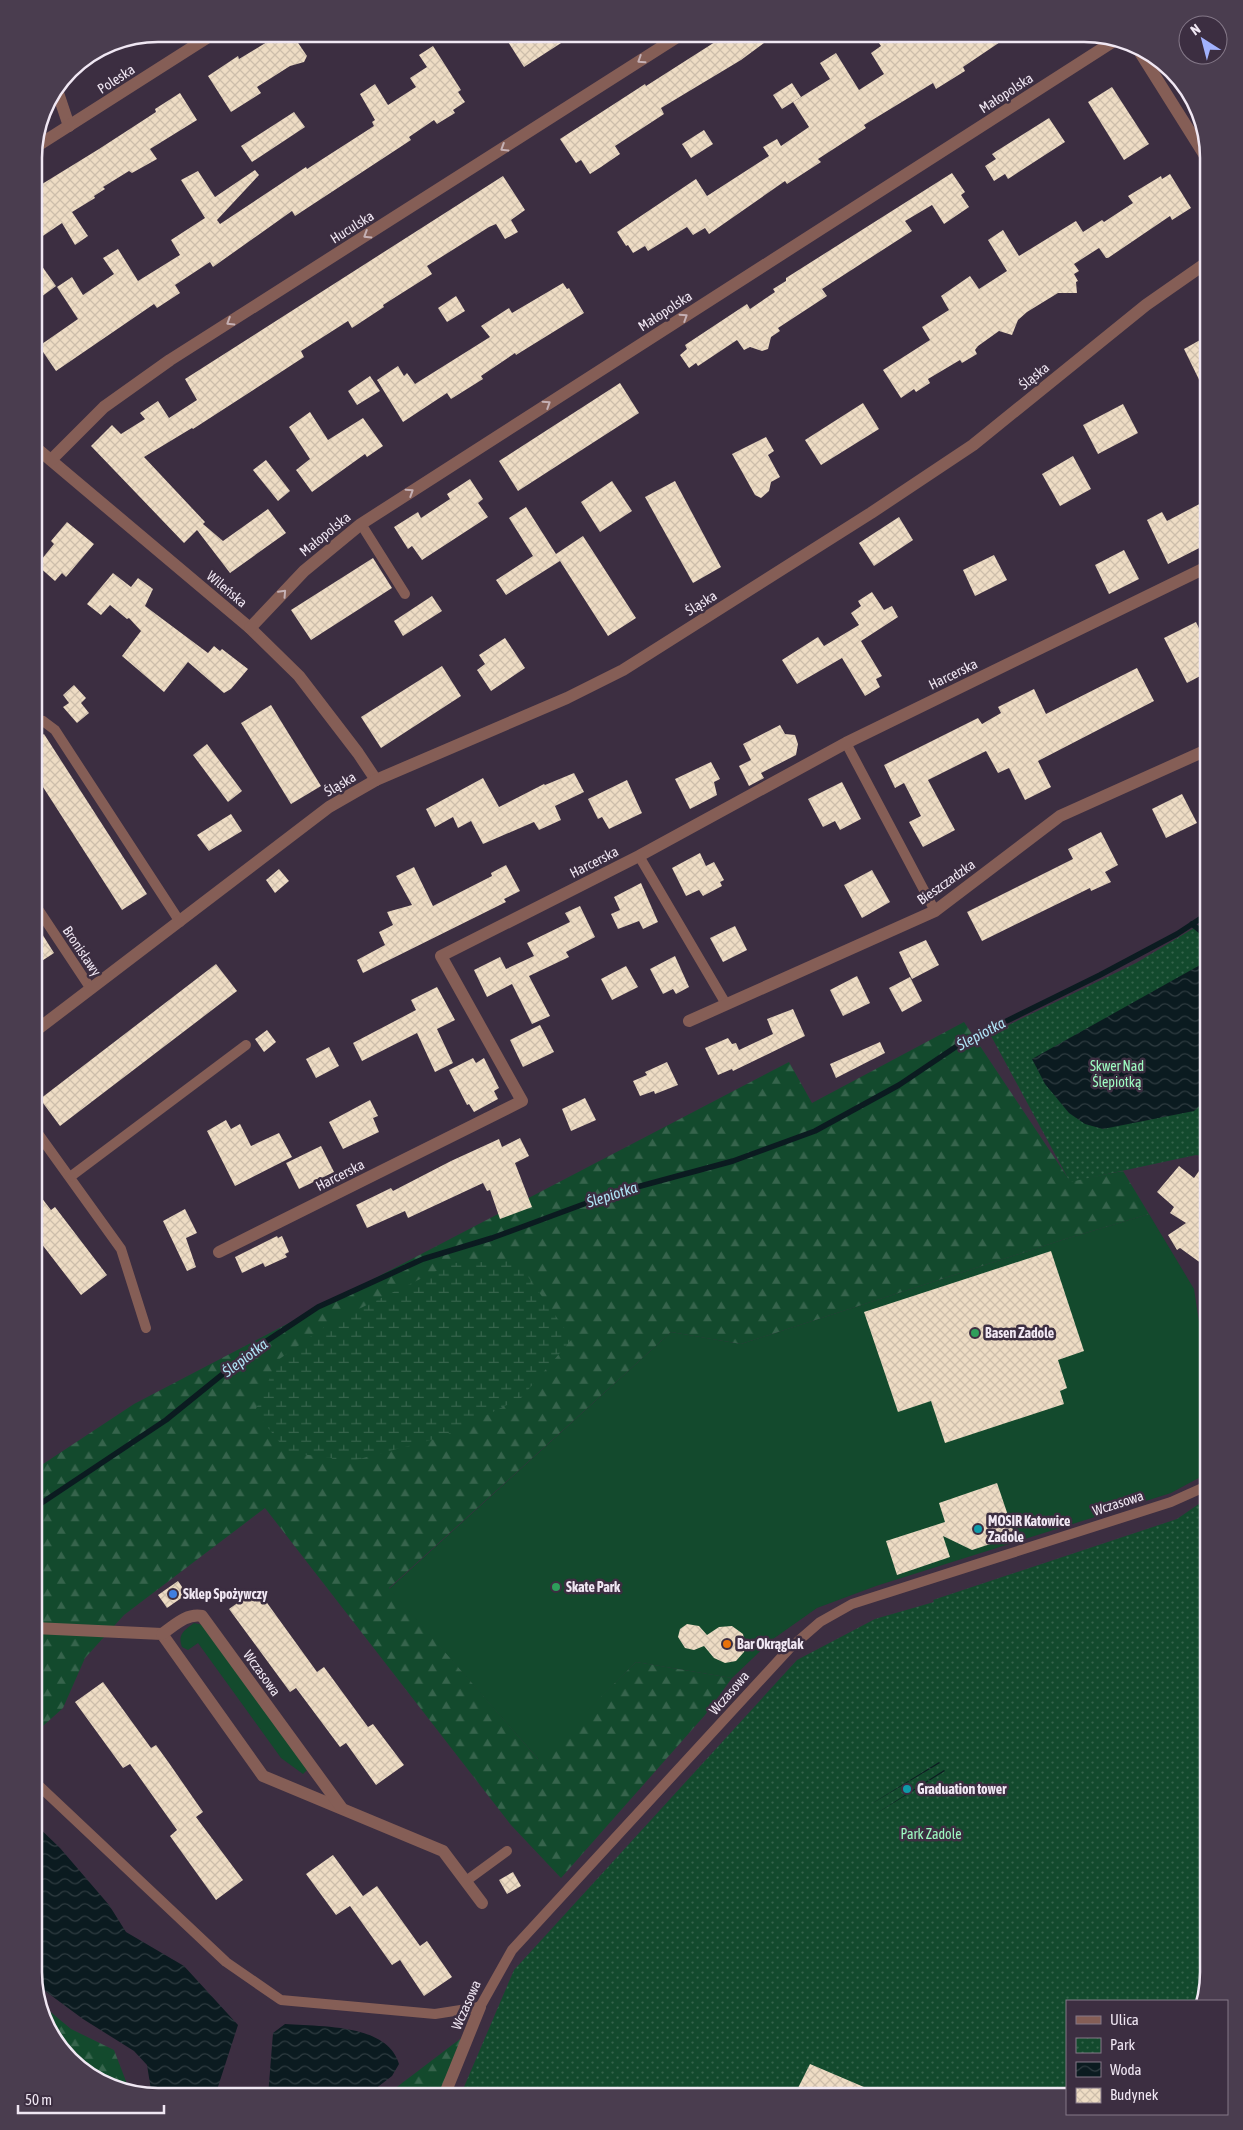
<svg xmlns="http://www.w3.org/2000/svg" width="1243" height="2130" font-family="'Asap Condensed',sans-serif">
  <defs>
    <pattern id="forest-firs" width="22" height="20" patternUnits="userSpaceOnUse" patternTransform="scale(1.25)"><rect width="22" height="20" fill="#134a2d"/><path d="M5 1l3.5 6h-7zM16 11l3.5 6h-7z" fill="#36644c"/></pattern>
    <pattern id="wetland-marsh" width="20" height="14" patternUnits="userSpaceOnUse" patternTransform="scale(1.25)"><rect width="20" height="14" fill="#134a2d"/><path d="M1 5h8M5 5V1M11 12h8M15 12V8" fill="none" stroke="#36644c"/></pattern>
    <pattern id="park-dots" width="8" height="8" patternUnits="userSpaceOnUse" patternTransform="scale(1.25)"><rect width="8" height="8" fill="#134a2d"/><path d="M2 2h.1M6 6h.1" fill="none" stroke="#36644c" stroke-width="1.8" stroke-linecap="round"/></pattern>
    <pattern id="water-waves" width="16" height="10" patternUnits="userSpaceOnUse" patternTransform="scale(1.25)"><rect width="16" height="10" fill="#0b1b20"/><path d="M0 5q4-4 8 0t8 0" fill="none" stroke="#2f3c41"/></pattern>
    <pattern id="building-cross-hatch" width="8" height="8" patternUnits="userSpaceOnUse" patternTransform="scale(1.25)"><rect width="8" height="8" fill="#eedcc4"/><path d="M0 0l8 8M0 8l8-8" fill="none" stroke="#cdbeab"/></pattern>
  </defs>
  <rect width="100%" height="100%" fill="#3c2e41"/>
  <!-- grass -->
  <g fill="#134a2d">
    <path d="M1149,1214L1194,1289L1209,1388V1470L1206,1474L1171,1493L876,1586L817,1608L773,1639L732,1678L636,1662L539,1760L389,1589L671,1332L741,1344L1062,1240Z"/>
    <path d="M194,1623L203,1625L308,1769L303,1774L281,1758L198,1643L188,1650L182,1647C177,1634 185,1630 194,1623Z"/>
  </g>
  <!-- forest -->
  <g fill="url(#forest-firs)">
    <path d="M964,1022L1070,1181L1123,1171L1149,1214L1062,1240L741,1344L671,1332L389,1588L538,1759L636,1662L732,1678L705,1715L561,1878L511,1825L265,1508L124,1615L85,1658L63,1708L34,1734V1470L134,1404L789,1062L812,1103Z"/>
    <path d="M41,2004L71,2029L114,2050L129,2089L89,2075L46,2027Z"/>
    <path d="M464,2036L438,2096H385Z"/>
  </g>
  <!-- wetland -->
  <path fill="url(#wetland-marsh)" d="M517,1261L572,1339L521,1398L442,1437L352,1461L287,1452L255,1411L278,1360L330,1323L453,1263Z"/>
  <!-- park -->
  <g fill="url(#park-dots)">
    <path d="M1209,919V1157L1196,1155L1070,1182L990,1034L1136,963Z"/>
    <path d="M1209,1497V1972L1200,2001H1067V2096H464L461,2094L514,1970L797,1660L875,1619L934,1602L933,1600L1177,1519Z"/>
  </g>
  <!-- water -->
  <g fill="url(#water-waves)">
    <path d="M1209,960V1089L1206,1100L1194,1111L1103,1129L1085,1124L1069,1113L1045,1084L1032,1059Z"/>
    <path d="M939,1762L940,1763L868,1806Z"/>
    <path d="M944,1770L945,1771L874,1815Z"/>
    <path d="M34,1823L60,1848L109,1905L126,1932L184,1966L238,2025L215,2096H152L147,2065L134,2051L83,2019L37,1985L34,1972Z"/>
    <path d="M285,2024C320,2027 387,2023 399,2064L392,2076L366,2096H268L273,2033Z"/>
  </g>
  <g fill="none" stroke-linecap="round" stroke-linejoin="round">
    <!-- stream -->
    <g stroke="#0b1b20" stroke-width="5.5">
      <path d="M1192,924L1209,938"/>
      <path d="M34,1508L166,1420L250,1352L318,1307L423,1259L492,1238L611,1194L733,1161L815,1131L899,1085L960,1044L1100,975L1177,934L1209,913"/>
    </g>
  </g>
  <!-- building -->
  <g fill="url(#building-cross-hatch)">
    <path d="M262,34H292L307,56L304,62L290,66L257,87L261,93L231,112L208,76L238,56L239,59L267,42Z"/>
    <path d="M503,34H575L524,67Z"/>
    <path d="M724,34H776L741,60L661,108L664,114L615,146L620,154L601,167L590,174L581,160L576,163L560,139L645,84L646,86L715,42L714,40Z"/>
    <path d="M873,34H1012L963,67L965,71L936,89L933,83L864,125L866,128L818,159L821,162L787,184L785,181L709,234L705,228L693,235L687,227L648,251L645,246L633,253L628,245L626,246L617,232L696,179L707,196L769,156L763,147L777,139L781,146L809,127L793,102L830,79L820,63L836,53L859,90L884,74L871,53L881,46Z"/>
    <path d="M433,46L461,90L458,92L465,102L453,110L455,113L437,124L434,120L409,137L411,140L295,216L292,211L213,267L210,262L175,285L180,293L157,308L154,304L56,371L39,346L78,319L57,287L72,277L83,295L114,274L103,258L118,249L138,281L180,255L171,240L205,218L181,180L198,171L215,197L255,170L259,175L217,220L220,224L306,167L307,169L374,126L372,122L375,120L360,94L375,84L388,105L416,87L410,78L427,67L419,55Z"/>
    <path d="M792,83L801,97L782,109L773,95Z"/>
    <path d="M1112,87L1149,144L1124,160L1088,102Z"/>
    <path d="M180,93L197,120L150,149L157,159L132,173L129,171L103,187L105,189L94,196L95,198L72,212L88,236L75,245L62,223L34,242V189L99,149L156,112L155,109Z"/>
    <path d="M294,112L305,127L252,162L241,146Z"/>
    <path d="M1049,118L1065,142L1008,179L1005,174L994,181L985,166L996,159L992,154Z"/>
    <path d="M704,130L713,144L691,158L682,144Z"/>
    <path d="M952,173L965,192L961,195L969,207L944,224L932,205L905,221L912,231L822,289L827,296L778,328L780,331L771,337L768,349L762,351L750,347L744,350L737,340L698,366L696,363L689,368L680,355L687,349L685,345L747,304L750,309L775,292L773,289L786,281V278Z"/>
    <path d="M1170,174L1191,208L1172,220L1170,216L1108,258H1106L1099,248L1074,264L1079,271L1074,274L1078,281L1076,282L1077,293H1058L1027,312L1018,320L1012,335L999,331L978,346L975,350L977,354L962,363L960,360L928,379L930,383L916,392L914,389L901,398L883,370L930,340L922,327L949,310L941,296L970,276L979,289L1007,271L988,240L1003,230L1019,256L1076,221L1083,232L1102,220L1104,222L1133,203L1128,196L1161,176L1162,179Z"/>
    <path d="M503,176L525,210L511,220L518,232L505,239L496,224L489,227L427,266L432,274L383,305L384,307L352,328L348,321L301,351L304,357L193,429L192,428L144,457L205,522L203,524L223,541L268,509L286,533L230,573L197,530L184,543L91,446L112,425L121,434L145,419L140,413L158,401L169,418L197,400L185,379Z"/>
    <path d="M34,255L56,286L41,297L34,287Z"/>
    <path d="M563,283L567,289L569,288L584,313L516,355L515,353L481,376L483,379L451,399L447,393L403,422L377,380L398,366L404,376L407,373L415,384L490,337L481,326L509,308L512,313Z"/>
    <path d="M456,296L465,311L447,322L438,308Z"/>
    <path d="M1200,340L1209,354V400L1184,349Z"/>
    <path d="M370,376L380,391L357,405L348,391Z"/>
    <path d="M620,383L639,413L518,491L499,461Z"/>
    <path d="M863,403L879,429L821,465L805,440Z"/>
    <path d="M1123,404L1138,433L1098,454L1083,425Z"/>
    <path d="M310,412L328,440L363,418L383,446L367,457L365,454L312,492L296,470L310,459L289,427Z"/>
    <path d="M766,437L774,451L768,455L780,477L771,482L769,491L761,498L755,495L732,454Z"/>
    <path d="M1073,456L1091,489L1060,506L1042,474Z"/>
    <path d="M266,460L290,491L278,501L253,470Z"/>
    <path d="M470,479L483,499L478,503L488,517L422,560L412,546L408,549L394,527L418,512L421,518L450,499L447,494Z"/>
    <path d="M612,481L632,511L600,532L581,502Z"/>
    <path d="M675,481L721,567L693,583L645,497Z"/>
    <path d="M1209,499V543L1168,564L1147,520L1162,512L1167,521Z"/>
    <path d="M526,507L556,554L583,536L636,618L608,636L560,561L506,595L496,580L533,556L509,518Z"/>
    <path d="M899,517L913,540L874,566L859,543Z"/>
    <path d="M67,522L94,544L66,577L62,573L55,581L37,565L54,544L51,541Z"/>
    <path d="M1124,550L1139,579L1109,594L1095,565Z"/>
    <path d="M994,555L1007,580L975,596L963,570Z"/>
    <path d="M373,558L392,588L311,640L291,610Z"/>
    <path d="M113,573L131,587L138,578L153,589L145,606L208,653L214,646L220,651L222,649L248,669L231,689L224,693L188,662L164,692L122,656L141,631L129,618L127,619L110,605L101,615L87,604Z"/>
    <path d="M872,592L884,610L892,606L898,617L861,641L882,676L876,679L880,687L865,696L842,658L797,684L782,660L818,637L824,646L859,625L851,613L861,606L858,601Z"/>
    <path d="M432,596L442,611L403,636L394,621Z"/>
    <path d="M1196,622L1209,649V668L1203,672L1204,674L1187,683L1164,638Z"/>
    <path d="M505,638L525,668L491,691L477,670L485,664L479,655Z"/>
    <path d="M442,666L461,696L381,748L361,717Z"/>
    <path d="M1137,668L1154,701L1038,761L1051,787L1025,800L1009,768L998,773L986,751L928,780L955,830L923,847L909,822L921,816L904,783L895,788L884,765L978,718L982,724L1001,713L998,707L1034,689L1046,714Z"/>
    <path d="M74,685L86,698L81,703L89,713L77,723L63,707L69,703L63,695Z"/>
    <path d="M271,705L321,786L291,804L241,723Z"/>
    <path d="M780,725L785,734L795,735L798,744L796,755L761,773L764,778L749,786L739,766L751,760L743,744Z"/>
    <path d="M44,734L147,894L122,910L34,773V741Z"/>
    <path d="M207,744L242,791L228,802L193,755Z"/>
    <path d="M711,762L720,779L714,782L717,795L690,809L675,779Z"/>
    <path d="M574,773L584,792L555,806L561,820L539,830L534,822L483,844L471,821L458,828L453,817L435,827L426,809L483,778L499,807L544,784L545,785Z"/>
    <path d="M627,780L642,813L609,829L602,817L598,819L588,799Z"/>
    <path d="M842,782L861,819L840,830L835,821L823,827L808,799Z"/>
    <path d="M1182,794L1197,823L1166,838L1152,809Z"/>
    <path d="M231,814L242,831L209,851L197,835Z"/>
    <path d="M1101,832L1118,865L1105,872L1111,882L1091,891L1090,888L982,941L967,912L1073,859L1068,849Z"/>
    <path d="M700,853L706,866L714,862L724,880L720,882L722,886L703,896L699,890L686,896L672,868Z"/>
    <path d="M506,865L520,891L504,899L506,902L363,973L357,960L385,945L379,932L393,925L387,912L412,905L396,876L414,867L433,906L492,876L491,873Z"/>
    <path d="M279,869L289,881L275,893L266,880Z"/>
    <path d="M872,870L890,902L862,918L844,885Z"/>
    <path d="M641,883L658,922L643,929L639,921L618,929L611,914L620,910L614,897Z"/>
    <path d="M580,906L595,937L566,952L569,957L529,976L550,1016L532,1024L512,984L487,997L474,970L500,957L506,969L534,956L527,943L570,922L565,913Z"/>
    <path d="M34,921L54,953L34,966Z"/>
    <path d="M735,926L747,950L723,962L710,938Z"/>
    <path d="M926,940L939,965L912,979L899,952Z"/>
    <path d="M675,956L689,987L676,994L673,989L663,994L650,969Z"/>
    <path d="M216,964L237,991L60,1126L40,1099Z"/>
    <path d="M626,966L638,987L612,1000L601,979Z"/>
    <path d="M857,976L870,1003L843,1016L830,990Z"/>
    <path d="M910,977L922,1001L902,1012L889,988Z"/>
    <path d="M437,987L455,1020L437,1029L453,1063L435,1072L417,1033L362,1061L353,1043L416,1010L411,1000Z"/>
    <path d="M793,1009L805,1036L733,1071L732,1069L718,1075L705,1048L728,1038L732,1044L736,1043L739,1050L773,1034L767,1019Z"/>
    <path d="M540,1025L554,1052L523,1067L510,1040Z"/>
    <path d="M267,1030L276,1042L264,1052L255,1039Z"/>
    <path d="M880,1042L885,1053L836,1078L830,1064Z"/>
    <path d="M329,1047L339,1066L316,1078L306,1059Z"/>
    <path d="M473,1058L476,1063L484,1058L499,1088L494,1091L498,1099L474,1112L469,1104L467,1105L449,1070Z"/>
    <path d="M667,1062L678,1085L655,1094L654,1091L640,1096L633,1081L647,1075L645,1072Z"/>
    <path d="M585,1098L596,1120L571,1131L562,1109Z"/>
    <path d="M370,1100L378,1116L373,1118L379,1132L343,1149L329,1122Z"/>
    <path d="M226,1120L231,1129L240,1124L251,1146L279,1133L292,1157L235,1186L207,1131Z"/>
    <path d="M520,1138L529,1156L515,1163L532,1207L500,1219L490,1190L487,1191L483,1183L408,1218L405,1211L367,1228L356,1205L391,1188L393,1191L451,1161L499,1139L502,1147Z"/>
    <path d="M321,1146L334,1172L299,1189L286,1163Z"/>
    <path d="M1209,1157V1269L1180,1248L1177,1250L1168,1235L1186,1223L1170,1213L1174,1207L1157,1192L1179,1166L1194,1178Z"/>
    <path d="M34,1188L51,1210L55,1207L107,1275L81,1295L34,1234Z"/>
    <path d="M185,1209L197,1233L186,1238L196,1267L187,1271L163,1221Z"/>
    <path d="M277,1236L278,1238L282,1236L289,1252L285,1254L287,1257L265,1267L263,1263L242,1273L235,1257Z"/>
    <path d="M1051,1251L1084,1351L1058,1360L1067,1388L1060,1391L1064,1404L945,1443L931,1401L898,1412L864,1312Z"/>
    <path d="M997,1483L1015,1536L972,1550L943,1536L950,1557L897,1575L886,1541L945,1522L939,1503Z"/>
    <path d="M178,1581L187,1594L167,1608L158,1595Z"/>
    <path d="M257,1589L317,1672L324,1667L368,1727L373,1724L404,1765L376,1785L346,1743L340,1747L296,1688L290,1692L229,1609Z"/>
    <path d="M687,1624L699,1626L707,1635L719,1627L732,1626L743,1634L746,1646L744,1652L736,1661L725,1663L714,1658L704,1646L694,1650L685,1648L678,1637L680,1629Z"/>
    <path d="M103,1682L151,1748L156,1745L169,1763L203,1812L196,1817L243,1880L216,1900L170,1836L177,1830L130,1764L123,1768L75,1702Z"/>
    <path d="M333,1855L363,1896L377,1886L420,1946L427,1941L452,1977L424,1996L400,1960L392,1965L350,1906L336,1915L306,1874Z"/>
    <path d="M513,1872L521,1886L507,1894L499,1880Z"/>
    <path d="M810,2064L885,2096H794Z"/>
  </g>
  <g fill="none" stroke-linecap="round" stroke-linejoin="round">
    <!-- service -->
    <g stroke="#855e56" stroke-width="10">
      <path d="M361,524L405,594"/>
      <path d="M34,719L43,721L55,730L180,922"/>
      <path d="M846,743L935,911"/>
      <path d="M639,856L726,1004"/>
      <path d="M34,903L91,989"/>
      <path d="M34,1128L121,1249L146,1328"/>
      <path d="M70,1177L246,1045"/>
      <path d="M34,1781L226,1962L281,2000L435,2014L480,2007L512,1950L789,1649L820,1622L852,1604L1171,1502L1209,1485"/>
      <path d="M466,1881L507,1851"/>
    </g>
    <!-- minor -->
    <g stroke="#855e56" stroke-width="12">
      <path d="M57,90L69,126"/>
      <path d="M34,148L213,34"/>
      <path d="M34,446L250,628L299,676L358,753L376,780"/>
      <path d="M51,460L104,407L170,360L682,34"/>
      <path d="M250,628L304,571L361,524L1114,41"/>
      <path d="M689,1021L935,911L1060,816L1209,749"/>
      <path d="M34,1032L329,807L376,780L567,698L623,670L871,513L973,445L1146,305L1209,261"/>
      <path d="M219,1252L522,1101L441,956L639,856L846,743L1209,566"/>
      <path d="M34,1628L162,1634L263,1776L443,1851L482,1903"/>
      <path d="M162,1634C174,1626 186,1613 202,1616L341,1807"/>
      <path d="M444,2096L480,2007"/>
    </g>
    <!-- tertiary -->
    <path stroke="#855e56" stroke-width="12" d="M1138,49L1209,162"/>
  </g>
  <!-- one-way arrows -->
  <defs><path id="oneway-chevron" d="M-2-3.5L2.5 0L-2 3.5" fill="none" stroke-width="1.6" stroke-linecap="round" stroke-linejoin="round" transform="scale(1.25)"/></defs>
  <g stroke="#c5b0b4">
    <use href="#oneway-chevron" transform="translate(641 60) rotate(147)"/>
    <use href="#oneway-chevron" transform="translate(504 148) rotate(148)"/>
    <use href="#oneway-chevron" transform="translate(367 235) rotate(148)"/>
    <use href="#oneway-chevron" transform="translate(684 317) rotate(-33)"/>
    <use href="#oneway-chevron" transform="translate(230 322) rotate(148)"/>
    <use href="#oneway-chevron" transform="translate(547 404) rotate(-33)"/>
    <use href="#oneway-chevron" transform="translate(410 492) rotate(-33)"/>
    <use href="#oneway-chevron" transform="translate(283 593) rotate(-47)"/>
  </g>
  <!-- markers -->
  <g fill="#2e9e5b" stroke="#3c2e41" stroke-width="2">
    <circle cx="975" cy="1333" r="5"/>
    <circle cx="556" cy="1587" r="5"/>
  </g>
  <g fill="#0f9aa8" stroke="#3c2e41" stroke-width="2">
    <circle cx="978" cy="1529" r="5"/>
    <circle cx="907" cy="1789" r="5"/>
  </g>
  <circle fill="#3f7fe0" stroke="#3c2e41" stroke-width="2" cx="173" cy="1594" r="5"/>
  <circle fill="#e8710a" stroke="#3c2e41" stroke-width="2" cx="727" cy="1644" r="5"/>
  <g text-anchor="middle" stroke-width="5" stroke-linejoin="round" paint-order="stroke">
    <!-- street labels -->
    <g font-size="14" fill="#f0e7f3" stroke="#3c2e41">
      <text transform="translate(116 79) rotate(-33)" y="5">Poleska</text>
      <text transform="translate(1006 93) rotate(-33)" y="5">Małopolska</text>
      <text transform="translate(352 227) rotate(-32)" y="5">Huculska</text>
      <text transform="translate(665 311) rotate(-33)" y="5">Małopolska</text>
      <text transform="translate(1034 376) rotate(-39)" y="5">Śląska</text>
      <text transform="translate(325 534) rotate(-39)" y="5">Małopolska</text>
      <text transform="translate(227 589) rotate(40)" y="5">Wileńska</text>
      <text transform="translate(701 603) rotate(-32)" y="5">Śląska</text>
      <text transform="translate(953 674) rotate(-26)" y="5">Harcerska</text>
      <text transform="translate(340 784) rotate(-31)" y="5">Śląska</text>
      <text transform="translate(594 862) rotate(-27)" y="5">Harcerska</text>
      <text transform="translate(946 882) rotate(-35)" y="5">Bieszczadzka</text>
      <text transform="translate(82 951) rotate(56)" y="5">Bronisławy</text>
      <text transform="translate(340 1175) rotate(-27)" y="5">Harcerska</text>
      <text transform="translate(1118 1503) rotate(-18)" y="5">Wczasowa</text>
      <text transform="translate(262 1673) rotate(54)" y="5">Wczasowa</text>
      <text transform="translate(729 1693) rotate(-49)" y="5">Wczasowa</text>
      <text transform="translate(466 2005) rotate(-66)" y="5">Wczasowa</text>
    </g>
    <!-- park labels -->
    <g font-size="14" fill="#9efbc1" stroke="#3c2e41">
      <text x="1117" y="1071">Skwer Nad<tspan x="1117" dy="16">Ślepiotką</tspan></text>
      <text x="931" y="1839">Park Zadole</text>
    </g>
    <!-- poi labels -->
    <g font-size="14" font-weight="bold" fill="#f0e7f3" stroke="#3c2e41" text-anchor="start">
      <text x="985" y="1338">Basen Zadole</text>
      <text x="988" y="1526">MOSIR Katowice<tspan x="988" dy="16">Zadole</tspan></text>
      <text x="566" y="1592">Skate Park</text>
      <text x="183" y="1599">Sklep Spożywczy</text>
      <text x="737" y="1649">Bar Okrąglak</text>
      <text x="917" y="1794">Graduation tower</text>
    </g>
    <!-- water labels -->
    <g font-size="15" font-style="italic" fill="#afe4f6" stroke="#3c2e41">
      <text transform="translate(981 1034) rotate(-28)" y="5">Ślepiotka</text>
      <text transform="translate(612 1195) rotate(-18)" y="5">Ślepiotka</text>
      <text transform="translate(245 1358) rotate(-37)" y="5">Ślepiotka</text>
    </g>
  </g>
  <!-- crop -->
  <path d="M0 0H1243V2130H0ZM158 42H1084A116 116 0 0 1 1200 158V1972A116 116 0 0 1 1084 2088H158A116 116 0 0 1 42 1972V158A116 116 0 0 1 158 42Z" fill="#4a3d4f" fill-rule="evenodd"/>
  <path fill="none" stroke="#f0e7f3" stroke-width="2.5" d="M158 42H1084A116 116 0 0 1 1200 158V1972A116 116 0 0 1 1084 2088H158A116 116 0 0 1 42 1972V158A116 116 0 0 1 158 42Z"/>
  <!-- legend -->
  <rect x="1066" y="2000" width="162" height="115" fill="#3c2e41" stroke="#847888"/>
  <rect x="1076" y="2016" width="25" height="8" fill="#855e56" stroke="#847888"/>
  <text x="1110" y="2025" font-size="15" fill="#f0e7f3">Ulica</text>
  <rect x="1076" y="2038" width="25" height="15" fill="url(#park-dots)" stroke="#847888"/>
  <text x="1110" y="2050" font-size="15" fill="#f0e7f3">Park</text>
  <rect x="1076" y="2062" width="25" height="15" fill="url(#water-waves)" stroke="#847888"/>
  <text x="1110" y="2075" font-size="15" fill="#f0e7f3">Woda</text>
  <rect x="1076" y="2088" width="25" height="15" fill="url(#building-cross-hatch)" stroke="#847888"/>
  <text x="1110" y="2100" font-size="15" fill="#f0e7f3">Budynek</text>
  <!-- north arrow -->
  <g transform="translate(1203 40) rotate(324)"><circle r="24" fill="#3c2e41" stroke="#847888"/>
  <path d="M0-4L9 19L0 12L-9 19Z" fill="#a2b2fd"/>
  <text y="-8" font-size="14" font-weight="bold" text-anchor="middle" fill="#f0e7f3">N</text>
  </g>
  <!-- scale -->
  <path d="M18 2105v8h146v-8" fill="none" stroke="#f0e7f3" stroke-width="2.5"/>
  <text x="25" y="2105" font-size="15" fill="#f0e7f3" stroke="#3c2e41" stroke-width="4" paint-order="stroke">50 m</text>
</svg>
